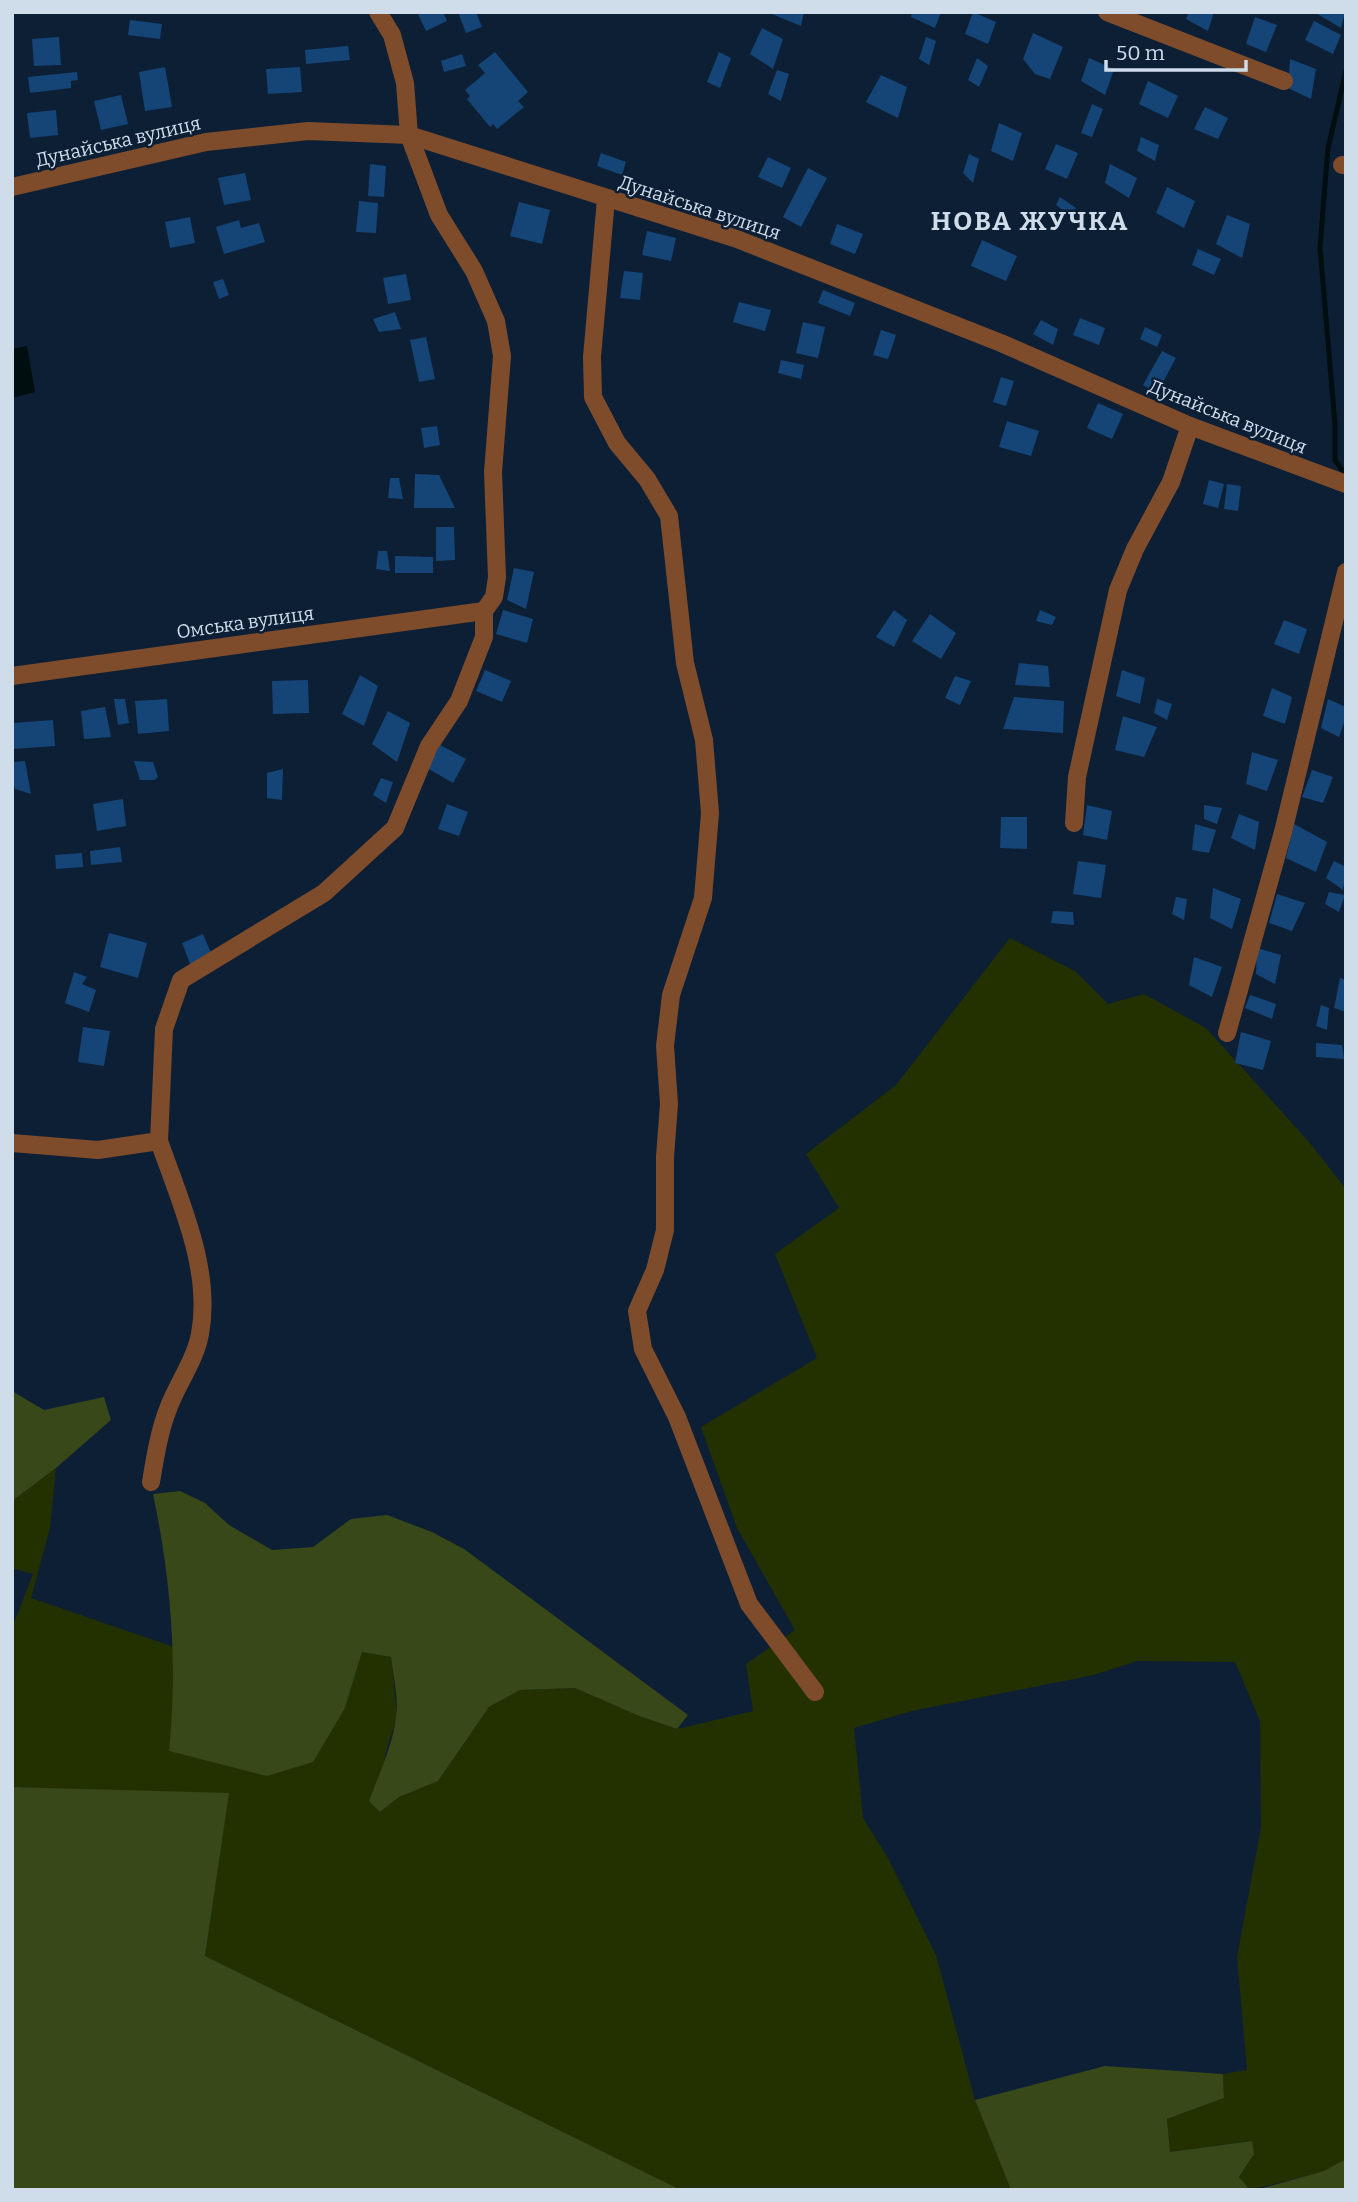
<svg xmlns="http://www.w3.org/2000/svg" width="1358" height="2202" font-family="Bitter,serif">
  <rect width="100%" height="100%" fill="#0c1f35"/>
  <!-- green -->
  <path fill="#233100" d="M1010,938L1075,971L1108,1004L1144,994L1206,1028L1309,1142L1346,1189V2159L1325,2171L1250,2190L1239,2177L1254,2154L1251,2141L1170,2152L1167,2119L1224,2098L1223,2074L1247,2070L1237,1957L1261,1827L1260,1721L1235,1662L1137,1661L1094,1675L912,1711L854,1728L863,1818L888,1858L936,1955L975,2100L1011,2190H681L205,1956L228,1794L12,1787V1628L33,1574L12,1568V1501L56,1468L50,1528L31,1598L174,1647V1705L169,1751L345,1708L362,1652L391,1657L397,1716L385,1756L380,1812L399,1797L438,1781L489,1707L520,1690L575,1688L639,1716L677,1729L753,1711L746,1664L795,1630L737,1528L701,1427L817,1358L775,1254L839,1208L806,1154L896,1085Z"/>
  <!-- forest -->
  <g fill="#394818">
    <path d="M12,1391L44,1410L104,1397L111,1420L56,1468L12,1501Z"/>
    <path d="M180,1491L205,1503L229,1525L272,1550L313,1547L351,1519L387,1515L432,1532L464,1549L688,1715L677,1729L639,1716L575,1688L520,1690L489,1707L438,1781L399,1797L380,1812L369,1801C379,1774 393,1745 396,1717C399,1699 393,1676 391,1657L362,1652L345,1708L313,1762L267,1776L169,1751C178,1665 171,1579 153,1494Z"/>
    <path d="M12,1787L229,1793L205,1956L681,2190H12Z"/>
    <path d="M1105,2066L1223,2074L1224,2098L1167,2119L1170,2152L1252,2141L1254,2154L1239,2177L1250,2190H1011L975,2100Z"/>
    <path d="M1346,2159V2190H1256L1324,2171Z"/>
  </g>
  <!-- water -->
  <path fill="#000e10" d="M27,346L35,392L12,398V349Z"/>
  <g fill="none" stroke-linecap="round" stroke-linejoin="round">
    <!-- stream -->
    <path stroke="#000e10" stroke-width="5" d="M1346,71L1328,148L1320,247L1335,425V460L1342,470L1346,471"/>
  </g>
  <!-- building -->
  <g fill="#154576">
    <path d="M417,12H443L447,21L426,31Z"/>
    <path d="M458,12H476L482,27L466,33Z"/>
    <path d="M767,12H804L801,26Z"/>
    <path d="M912,12H941L935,28L911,17Z"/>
    <path d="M973,12L996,22L988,44L965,34Z"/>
    <path d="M1189,12H1214L1208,31L1186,19Z"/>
    <path d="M1314,12H1345L1341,28Z"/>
    <path d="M1255,17L1277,25L1266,52L1246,44Z"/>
    <path d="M130,20L162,24L160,39L128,35Z"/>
    <path d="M1314,21L1341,35L1333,54L1305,40Z"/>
    <path d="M762,28L783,39L773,69L750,54Z"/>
    <path d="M1033,33L1063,47L1050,79L1035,74L1023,59Z"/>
    <path d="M59,37L61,65L34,66L32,39Z"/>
    <path d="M926,37L936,41L929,65L919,59Z"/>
    <path d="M348,46L350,60L306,64L305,50Z"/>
    <path d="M495,52L528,92L518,101L524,107L497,129L493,124L490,127L467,99L470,96L465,90L485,73L478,65Z"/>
    <path d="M719,52L731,58L720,88L707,82Z"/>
    <path d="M462,54L466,66L444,72L441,61Z"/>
    <path d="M977,58L988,66L979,87L968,80Z"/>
    <path d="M1089,58L1114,69L1105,95L1081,81Z"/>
    <path d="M1290,59L1316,69L1311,99L1288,88Z"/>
    <path d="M165,67L172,107L145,111L139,72Z"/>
    <path d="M300,67L302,92L268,94L266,69Z"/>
    <path d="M777,70L789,74L781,101L768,94Z"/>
    <path d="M77,72L78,80L71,81V88L30,93L28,77Z"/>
    <path d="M881,75L907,87L898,118L866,102Z"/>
    <path d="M1148,81L1178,96L1168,118L1139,104Z"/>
    <path d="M121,95L128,124L101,130L94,101Z"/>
    <path d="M1092,104L1103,109L1092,137L1081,133Z"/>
    <path d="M1205,107L1228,118L1218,139L1194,129Z"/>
    <path d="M56,110L58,135L30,138L27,113Z"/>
    <path d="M999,123L1022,133L1013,161L991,151Z"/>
    <path d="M1141,137L1159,145L1155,161L1137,151Z"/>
    <path d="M1056,144L1078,153L1067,179L1045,169Z"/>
    <path d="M601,153L626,162L622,175L597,166Z"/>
    <path d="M969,154L979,159L973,183L963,173Z"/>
    <path d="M768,157L791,168L782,188L758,177Z"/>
    <path d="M370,164L386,166L384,197L368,196Z"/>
    <path d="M1110,164L1137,178L1129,198L1105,183Z"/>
    <path d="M808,168L827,178L801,227L783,217Z"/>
    <path d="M245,173L251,200L224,205L218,178Z"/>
    <path d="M1167,187L1195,201L1184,228L1156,213Z"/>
    <path d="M1060,197L1076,208L1071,216L1056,205Z"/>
    <path d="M359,201L378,203L376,233L356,232Z"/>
    <path d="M519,202L550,210L542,244L510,236Z"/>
    <path d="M1227,215L1250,224L1242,258L1216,244Z"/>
    <path d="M190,217L195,243L170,248L165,222Z"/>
    <path d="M239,220L241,228L259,223L265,242L224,254L216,227Z"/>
    <path d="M837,224L863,234L855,254L830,244Z"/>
    <path d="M647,231L676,238L671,261L642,255Z"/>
    <path d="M982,240L1017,256L1006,281L971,266Z"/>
    <path d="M1198,249L1221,259L1214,275L1192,265Z"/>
    <path d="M624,271L643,273L640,300L620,298Z"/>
    <path d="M406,274L411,300L388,304L383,278Z"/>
    <path d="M223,279L229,295L219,299L213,282Z"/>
    <path d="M823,290L855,303L850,316L818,303Z"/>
    <path d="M739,302L771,310L765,331L733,322Z"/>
    <path d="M395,312L401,329L379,332L373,319Z"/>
    <path d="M1080,318L1105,328L1099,345L1073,335Z"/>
    <path d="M1041,320L1058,329L1053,345L1033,334Z"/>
    <path d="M803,322L825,327L818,358L796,353Z"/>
    <path d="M1145,327L1162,335L1157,347L1140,339Z"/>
    <path d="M881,330L896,335L888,359L873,355Z"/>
    <path d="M426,337L435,379L419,382L410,340Z"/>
    <path d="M1162,351L1176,358L1157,393L1143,385Z"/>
    <path d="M781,360L804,365L801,379L778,373Z"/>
    <path d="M1001,377L1014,381L1006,406L993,402Z"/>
    <path d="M1098,403L1123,414L1112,439L1087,428Z"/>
    <path d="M1007,421L1039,431L1031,456L999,447Z"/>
    <path d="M437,426L440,445L424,448L421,428Z"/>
    <path d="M415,474L439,475L455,508H414Z"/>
    <path d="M390,478H399L403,499L388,498Z"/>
    <path d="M1209,480L1224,484L1218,508L1203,504Z"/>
    <path d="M1227,484L1241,486L1238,511L1224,509Z"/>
    <path d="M436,527H454L455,560L436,561Z"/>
    <path d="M378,551H387L390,571L376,569Z"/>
    <path d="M395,556L433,557V573H395Z"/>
    <path d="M514,568L534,572L526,609L507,600Z"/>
    <path d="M503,610L533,619L527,643L496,634Z"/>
    <path d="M894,610L907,620L894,647L876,637Z"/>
    <path d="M1040,610L1056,617L1052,625L1036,621Z"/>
    <path d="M930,614L956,633L941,659L912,641Z"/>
    <path d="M1284,620L1307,629L1299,654L1274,644Z"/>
    <path d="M1019,663L1048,666L1050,687L1015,685Z"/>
    <path d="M485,670L511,681L502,702L476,691Z"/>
    <path d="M1122,670L1145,678L1140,704L1116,696Z"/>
    <path d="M360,675L378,686L364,726L342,714Z"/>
    <path d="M955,676L971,681L960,705L945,698Z"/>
    <path d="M308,680L309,713L273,714L272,681Z"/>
    <path d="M1272,688L1292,697L1285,724L1263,716Z"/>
    <path d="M1014,697L1064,701L1063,733L1003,729Z"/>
    <path d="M114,699H125L129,723L118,725Z"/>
    <path d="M167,699L169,731L138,734L135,701Z"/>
    <path d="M1157,699L1172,704L1167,720L1154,713Z"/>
    <path d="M1328,699L1346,707V717L1339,737L1321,728Z"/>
    <path d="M105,707L111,737L84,739L81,711Z"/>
    <path d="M388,711L410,723L397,762L372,744Z"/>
    <path d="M1123,716L1157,727L1144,757L1115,750Z"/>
    <path d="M53,720L55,746L13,749L12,723Z"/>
    <path d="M440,745L466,759L453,783L427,768Z"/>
    <path d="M1252,752L1278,760L1267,791L1246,784Z"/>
    <path d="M25,761L31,794L15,789L12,777V762Z"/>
    <path d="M134,761L153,762L158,777L154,780H140Z"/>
    <path d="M283,769L282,800L267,798V773Z"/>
    <path d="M1312,770L1333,777L1323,803L1302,797Z"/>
    <path d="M381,778L393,782L386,803L373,795Z"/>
    <path d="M123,799L126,826L97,831L93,804Z"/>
    <path d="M447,804L468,812L459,836L438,829Z"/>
    <path d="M1087,805L1112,811L1107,840L1083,835Z"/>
    <path d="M1204,805L1222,808L1217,824L1204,819Z"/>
    <path d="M1239,814L1259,822L1255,850L1231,838Z"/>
    <path d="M1001,817H1027V849L1000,848Z"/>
    <path d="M1195,824L1216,830L1209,853L1192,850Z"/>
    <path d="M1294,824L1327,842L1316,872L1286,858Z"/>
    <path d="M120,847L122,862L91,865L90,851Z"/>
    <path d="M82,853L83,867L56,869L55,855Z"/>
    <path d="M1078,861L1106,865L1101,898L1073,894Z"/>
    <path d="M1334,861L1346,867L1343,890L1326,878Z"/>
    <path d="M1213,888L1241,899L1232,929L1210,918Z"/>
    <path d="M1329,892L1345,895L1339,912L1325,904Z"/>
    <path d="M1277,894L1305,903L1292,931L1269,923Z"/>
    <path d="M1176,897L1187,899L1184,920L1172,914Z"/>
    <path d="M1053,911L1073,912L1074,925L1051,923Z"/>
    <path d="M109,933L147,943L138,978L100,967Z"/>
    <path d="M203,934L212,955L190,964L182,943Z"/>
    <path d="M1257,948L1281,955L1275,984L1256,974Z"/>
    <path d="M1194,957L1222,967L1212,997L1189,985Z"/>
    <path d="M74,972L87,977L82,984L96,990L89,1012L65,1003Z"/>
    <path d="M1340,978L1346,980V1012L1334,1008Z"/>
    <path d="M1250,995L1276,1004L1272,1019L1245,1008Z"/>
    <path d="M1321,1005L1329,1008L1327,1030L1316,1026Z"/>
    <path d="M83,1027L110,1031L104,1066L78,1062Z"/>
    <path d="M1241,1032L1271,1041L1263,1070L1235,1063Z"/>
    <path d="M1316,1043L1342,1045L1344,1059L1316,1057Z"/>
  </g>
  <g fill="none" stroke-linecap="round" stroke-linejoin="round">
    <!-- street -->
    <g stroke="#7e4c2b" stroke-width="18">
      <path d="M1107,12L1284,81"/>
      <path d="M1342,165H1346"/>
      <path d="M12,187L206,142L308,131L409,135L737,239L1001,343L1190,426L1346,484"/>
      <path d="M606,199L592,357L593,397L617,443L647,479L669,516L685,663L704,740L710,813L703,898L671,995L665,1046L669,1104L665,1157V1230L655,1270L637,1311L643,1349L677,1417L749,1604L815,1692"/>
      <path d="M12,676L484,611"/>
      <path d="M1074,823L1077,777L1118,590L1135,549L1171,482L1190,426"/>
      <path d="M1227,1033L1283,832L1346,572"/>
      <path d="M12,1143L98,1150L159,1141L164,1029L181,980L324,893L395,828L429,746L459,701L484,637V611L494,597L497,577L493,472L502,356L496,321L474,271L439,215L409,135L405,83L392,35L378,12"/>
      <path d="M151,1482C155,1458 159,1432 168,1409C177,1384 195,1361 200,1334C212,1270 180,1201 159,1141"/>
    </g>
  </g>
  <g text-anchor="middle" stroke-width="5" stroke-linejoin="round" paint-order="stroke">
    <!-- street labels -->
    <g font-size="19" fill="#cfdcea" stroke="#0c1f35">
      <text transform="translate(118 141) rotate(-13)" y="7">Дунайська вулиця</text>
      <text transform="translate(700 207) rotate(18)" y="7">Дунайська вулиця</text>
      <text transform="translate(1228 416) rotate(22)" y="7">Дунайська вулиця</text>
      <text transform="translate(245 622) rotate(-8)" y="7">Омська вулиця</text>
    </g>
    <!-- district labels -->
    <g font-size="26" font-weight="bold" letter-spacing="2" fill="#cfdcea" stroke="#0c1f35">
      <text x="1030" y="230">НОВА ЖУЧКА</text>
    </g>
  </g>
  <!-- border -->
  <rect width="1358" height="2202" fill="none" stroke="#cfdcea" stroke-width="28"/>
  <!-- scale -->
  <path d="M1106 60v10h140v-10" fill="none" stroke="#cfdcea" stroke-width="3.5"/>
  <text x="1116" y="60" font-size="21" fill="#cfdcea" stroke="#0c1f35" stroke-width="5" paint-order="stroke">50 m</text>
</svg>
